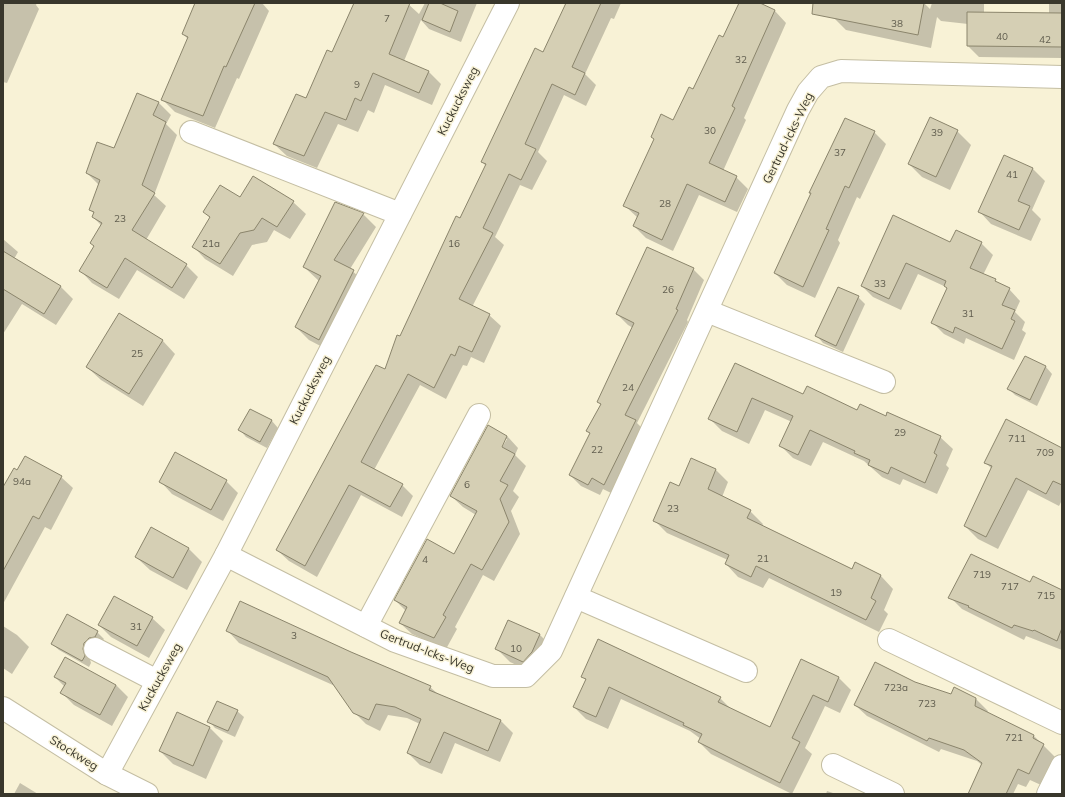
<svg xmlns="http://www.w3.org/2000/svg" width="1065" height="797" font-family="Mulish,sans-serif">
  <rect width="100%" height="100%" fill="#f8f2d6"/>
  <!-- shadow -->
  <g fill="#0003" fill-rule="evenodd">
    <path d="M3,3H37L36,5L39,9L7,83L3,82Z"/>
    <path d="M197,3H262L269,11L239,79L237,78L215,128L175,112L162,99L188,39L183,34Z"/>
    <path d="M352,3H407L419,14L425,3H477L461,42L429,29L421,20L404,61L429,72L441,84L432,105L385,85L374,113L368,110L358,132L338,124L317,168L287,156L274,144L307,99L333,54L354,5Z"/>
    <path d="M564,3H621L614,19L611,18L585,74L596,85L586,106L564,95L538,152L547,161L532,190L520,185L495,237L504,245L472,307L489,315L501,326L484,363L471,357L467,366L463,365L446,399L420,385L374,470L402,485L413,496L402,517L361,495L317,577L289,561L277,550L386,371L400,337L486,166L482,162L543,53L566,6Z"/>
    <path d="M740,3H758L775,11L786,23L744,118L746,120L723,171L736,177L748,189L737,212L699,195L673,251L646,238L634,226L638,218L624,205L655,140L652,137L674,121L723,38Z"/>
    <path d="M836,3H924L930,9L932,3H984V13L1049,14V3H1062V58L979,57L968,46V24L941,21L937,17L931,48L846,30L833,17Z"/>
    <path d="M137,94L159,103L171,115L166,124L177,135L154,195L166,206L146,240L186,265L198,277L184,299L137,270L119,299L92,283L80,270L95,247L91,243L102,226L93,217L94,214L91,210L99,185L87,173L114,149Z"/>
    <path d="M930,119L957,131L971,145L950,190L922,177L909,164Z"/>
    <path d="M874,132L886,144L860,199L857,197L838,240L840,243L815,298L787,285L775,273L812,194L810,192Z"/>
    <path d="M1033,169L1045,181L1032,210L1041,219L1031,241L991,224L979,211Z"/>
    <path d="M241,199L293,202L306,214L290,239L274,230L267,242L252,245L233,276L205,259L193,246L210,218L205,212Z"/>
    <path d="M363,214L376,227L350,269L367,284L332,352L309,340L296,327L319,281L304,267Z"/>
    <path d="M893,217L951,243L956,232L981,243L993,255L983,275L1009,289L1020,301L1015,312L1025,322L1022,330L1026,333L1014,360L966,338L964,344L944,334L933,323L948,289L946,287L918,274L901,310L873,297L862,286Z"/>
    <path d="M3,239L18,252L14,259L61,287L73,299L56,325L22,304L3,334Z"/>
    <path d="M693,269L704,280L687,320L688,322L637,423L646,432L615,495L603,489L600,495L581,486L570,475L591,434L587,431L601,405L599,402L633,328L628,325L617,314Z"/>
    <path d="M858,297L865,304L843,352L823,343L817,336Z"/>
    <path d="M162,340L175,354L143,406L101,380L87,367Z"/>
    <path d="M1025,357L1046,367L1052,374L1037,406L1015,395L1009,389Z"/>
    <path d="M735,364L804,396L886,417L940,437L953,449L946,465L949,468L937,494L903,479L900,485L882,477L864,461L823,442L811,466L793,458L781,446L792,422L765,410L749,444L722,431L710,419Z"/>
    <path d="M251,410L272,421L278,428L267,448L246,437L240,430Z"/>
    <path d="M507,436L518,448L515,455L526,466L513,491L519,497L511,511L520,534L494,581L483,575L455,627L457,629L446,649L412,634L400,623L406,611L395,600L454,555L476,515L463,507L451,496ZM505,439H507L500,451Z"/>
    <path d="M1062,449V500L1059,506L1028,490L998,549L978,539L965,526L992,469L985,462Z"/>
    <path d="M716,470L728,482L722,497L750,511L763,524L762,526L852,570L855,564L881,576L893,589L884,610L888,614L879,632L769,578L763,588L738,577L726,564L728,560L667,533L654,520L679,488Z"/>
    <path d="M61,477L73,488L51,530L45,527L3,604V499Z"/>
    <path d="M226,481L238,493L223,521L172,494L161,482Z"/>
    <path d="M151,529L189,549L202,562L187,590L150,570L136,557Z"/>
    <path d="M1031,584L1062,591V650L1026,636L1024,640L962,609L950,597Z"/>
    <path d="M152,618L165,630L149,658L111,637L99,625Z"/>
    <path d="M509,622L540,635L553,648L536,674L510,662L497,649Z"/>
    <path d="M3,626L17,635L29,647L12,674L3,668Z"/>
    <path d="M228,631L350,653L430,687L439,695L501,721L513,733L500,762L455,743L442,774L420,765L408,753L420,724L407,718L388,715L380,731L366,724L354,712L335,686L239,643Z"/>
    <path d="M97,632L104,639L89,656L91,663L89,667L59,650L52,644Z"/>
    <path d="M802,660L839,678L851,690L840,713L825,706L805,748L812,754L792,794L711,754L699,742L701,739L690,731L621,699L608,729L586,719L574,707L586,680L582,676L720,698L732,710L770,728Z"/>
    <path d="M55,677L116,685L128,697L112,726L74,705L62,693L65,687Z"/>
    <path d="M915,683L951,695L954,689L976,699L988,711L987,713L1034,736L1055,757L1041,785L1030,780L1026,787L1018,784L1013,794H968L982,765L977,761L941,749L939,752L867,716L855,705Z"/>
    <path d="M237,711L244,717L235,737L215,728L209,721Z"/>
    <path d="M177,713L210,728L223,741L206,779L173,764L160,751Z"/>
    <path d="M20,783L38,794H14Z"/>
    <path d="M827,791L836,794H826Z"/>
  </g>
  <!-- building -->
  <g fill="#d5cfb4" stroke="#8b856c">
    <path d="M195,3H255L226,67L224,66L203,116L161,100L188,37L182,34Z"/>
    <path d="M354,3H410L389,54L429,71L419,93L373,73L361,101L355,98L346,120L325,112L304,156L273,144L296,94L306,98L327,50L332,52Z"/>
    <path d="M429,3H440L458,11L450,32L422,20Z"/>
    <path d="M566,3H601L572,67L585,73L575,95L552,84L525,144L536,149L521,180L509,174L483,228L493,233L459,299L490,314L472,352L459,346L455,356L451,354L434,388L408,374L361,462L403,484L390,507L349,485L305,566L276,550L376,365L385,369L397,335L400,336L456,216L460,218L486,164L481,162L535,48L543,52Z"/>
    <path d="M739,3H760L775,10L732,106L735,108L709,163L737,176L725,202L687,184L662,240L633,226L639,213L623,206L654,139L651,137L661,114L673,120L689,87L693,89L719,35L723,37Z"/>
    <path d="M813,3H924L918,35L812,14Z"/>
    <path d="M967,12L1062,13V47L967,46Z"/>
    <path d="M137,93L159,102L153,115L166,122L142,185L155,193L132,230L187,264L172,288L125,258L107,288L79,271L94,246L90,243L102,223L92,217L94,212L89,210L100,180L86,173L97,142L114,148Z"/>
    <path d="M930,117L958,130L936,177L908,164Z"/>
    <path d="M845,118L875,131L849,188L845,186L826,229L829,230L803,287L774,273L811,193H809Z"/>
    <path d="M1004,155L1033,168L1018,201L1030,206L1019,230L978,212Z"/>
    <path d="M253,176L294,201L277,227L262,218L254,230L240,233L220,264L192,247L210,217L203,212L220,185L240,197Z"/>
    <path d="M335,202L364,213L334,260L354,270L319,340L295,327L321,276L303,267Z"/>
    <path d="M893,215L950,242L956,230L982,242L970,268L996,279L995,281L1010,288L1002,305L1015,310L1011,319L1015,321L1002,349L955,327L953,333L931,323L947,288L944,286L946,281L906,263L889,299L861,286Z"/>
    <path d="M647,247L694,268L676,309L678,310L625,415L636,420L604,485L592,478L588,485L569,475L590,433L586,431L601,404L597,402L634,323L616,314Z"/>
    <path d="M3,251L61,286L44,314L3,289Z"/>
    <path d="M838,287L859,296L836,346L815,336Z"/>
    <path d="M119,313L163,340L129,394L86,367Z"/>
    <path d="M1025,356L1046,366L1030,400L1007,389Z"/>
    <path d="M735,363L803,394L807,386L857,410L860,404L886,416L887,412L941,436L934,453L937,455L925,483L891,467L888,474L868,465L870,460L854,453L855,451L810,430L798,455L779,446L793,416L752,398L737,432L708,419Z"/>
    <path d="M250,409L272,420L260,442L238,430Z"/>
    <path d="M1006,419L1062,448V485L1053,481L1046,494L1016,478L986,537L964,526L992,466L984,463Z"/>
    <path d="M488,425L507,436L502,447L515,454L500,481L508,485L500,499L509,522L482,570L471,564L443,615L446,617L434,638L399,623L407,607L394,600L427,539L454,554L477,511L450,496Z"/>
    <path d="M175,452L227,480L211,510L159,482Z"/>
    <path d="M25,456L62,476L39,519L33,516L3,571V487L14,468L17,470Z"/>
    <path d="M691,458L716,469L708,489L751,510L747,518L852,569L855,562L881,575L871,598L876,601L866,620L756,566L751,577L725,564L729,555L653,521L670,482L679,486Z"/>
    <path d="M151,527L189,548L173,578L135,557Z"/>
    <path d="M971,554L1030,582L1033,576L1062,590V628L1057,641L1034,630L1033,631L1014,625L1012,628L968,607L969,606L948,598Z"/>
    <path d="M114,596L153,617L137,646L98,625Z"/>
    <path d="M240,601L351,652L431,686L429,690L501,720L488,751L444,732L430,763L407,753L421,719L395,707L376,704L369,720L353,713L328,677L226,631Z"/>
    <path d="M67,614L98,631L95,637L89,638L84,643L83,649L85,656L82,661L51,644Z"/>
    <path d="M508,620L540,634L532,652L523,662L495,649Z"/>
    <path d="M598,639L721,697L718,702L770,727L801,659L839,677L828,702L813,695L792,738L800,742L780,783L698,742L702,734L683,725L684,723L609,687L596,717L573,707L586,679L581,677Z"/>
    <path d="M65,657L116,685L100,715L60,693L66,683L54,677Z"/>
    <path d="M875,662L915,682L951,694L954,687L976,698L975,706L1034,735L1033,738L1044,744L1029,774L1018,769L1006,794H968L982,763L964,750L929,738L927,741L854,705Z"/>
    <path d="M217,701L238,710L228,731L207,722Z"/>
    <path d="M177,712L210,727L193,766L159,751Z"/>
  </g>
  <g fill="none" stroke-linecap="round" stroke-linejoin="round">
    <defs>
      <g id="minor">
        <path d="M191,132L400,214"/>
        <path d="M707,311L884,382"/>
        <path d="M226,555L395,641L493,676H526L551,651L798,110L808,92L821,77L841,71L1062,77"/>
        <path d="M576,597L746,671"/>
        <path d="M366,626L479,415"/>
        <path d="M889,640L1062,723"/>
        <path d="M95,649L157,681"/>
        <path d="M3,708L107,774L147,794"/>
        <path d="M833,765L893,794"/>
        <path d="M107,774L226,555L508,3"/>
        <path d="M1048,794L1062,766"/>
      </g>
    </defs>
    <!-- minor casing -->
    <use href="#minor" stroke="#c4bea3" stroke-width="24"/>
    <!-- minor -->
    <use href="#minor" stroke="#fff" stroke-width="22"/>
  </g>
  <g text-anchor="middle" stroke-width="3" stroke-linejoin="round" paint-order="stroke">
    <!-- number labels -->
    <g font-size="10" fill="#605d4e">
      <text x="387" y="22">7</text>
      <text x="897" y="27">38</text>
      <text x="1002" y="40">40</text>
      <text x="1045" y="43">42</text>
      <text x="741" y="63">32</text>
      <text x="357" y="88">9</text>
      <text x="710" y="134">30</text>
      <text x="937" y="136">39</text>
      <text x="840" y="156">37</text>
      <text x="1012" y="178">41</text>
      <text x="665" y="207">28</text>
      <text x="120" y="222">23</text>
      <text x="211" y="247">21a</text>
      <text x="454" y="247">16</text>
      <text x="880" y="287">33</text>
      <text x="668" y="293">26</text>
      <text x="968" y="317">31</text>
      <text x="137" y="357">25</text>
      <text x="628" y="391">24</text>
      <text x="900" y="436">29</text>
      <text x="1017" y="442">711</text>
      <text x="597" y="453">22</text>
      <text x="1045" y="456">709</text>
      <text x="22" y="485">94a</text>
      <text x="467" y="488">6</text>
      <text x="673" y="512">23</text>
      <text x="763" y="562">21</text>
      <text x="425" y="563">4</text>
      <text x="982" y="578">719</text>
      <text x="1010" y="590">717</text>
      <text x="836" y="596">19</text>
      <text x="1046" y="599">715</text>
      <text x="136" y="630">31</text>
      <text x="294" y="639">3</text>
      <text x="516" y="652">10</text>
      <text x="896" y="691">723a</text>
      <text x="927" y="707">723</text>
      <text x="1014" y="741">721</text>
    </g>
    <!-- street labels -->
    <g font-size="12" fill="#39372c" stroke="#f8f2d6">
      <text transform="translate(458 101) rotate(-63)" y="4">Kuckucksweg</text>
      <text transform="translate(788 138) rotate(-64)" y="4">Gertrud-Icks-Weg</text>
      <text transform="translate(310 390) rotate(-63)" y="4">Kuckucksweg</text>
      <text transform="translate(427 651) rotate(21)" y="4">Gertrud-Icks-Weg</text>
      <text transform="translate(160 677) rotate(-61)" y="4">Kuckucksweg</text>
      <text transform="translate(74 753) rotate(32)" y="4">Stockweg</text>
    </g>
  </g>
  <!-- border -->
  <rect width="1065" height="797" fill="none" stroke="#39372c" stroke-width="8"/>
</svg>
